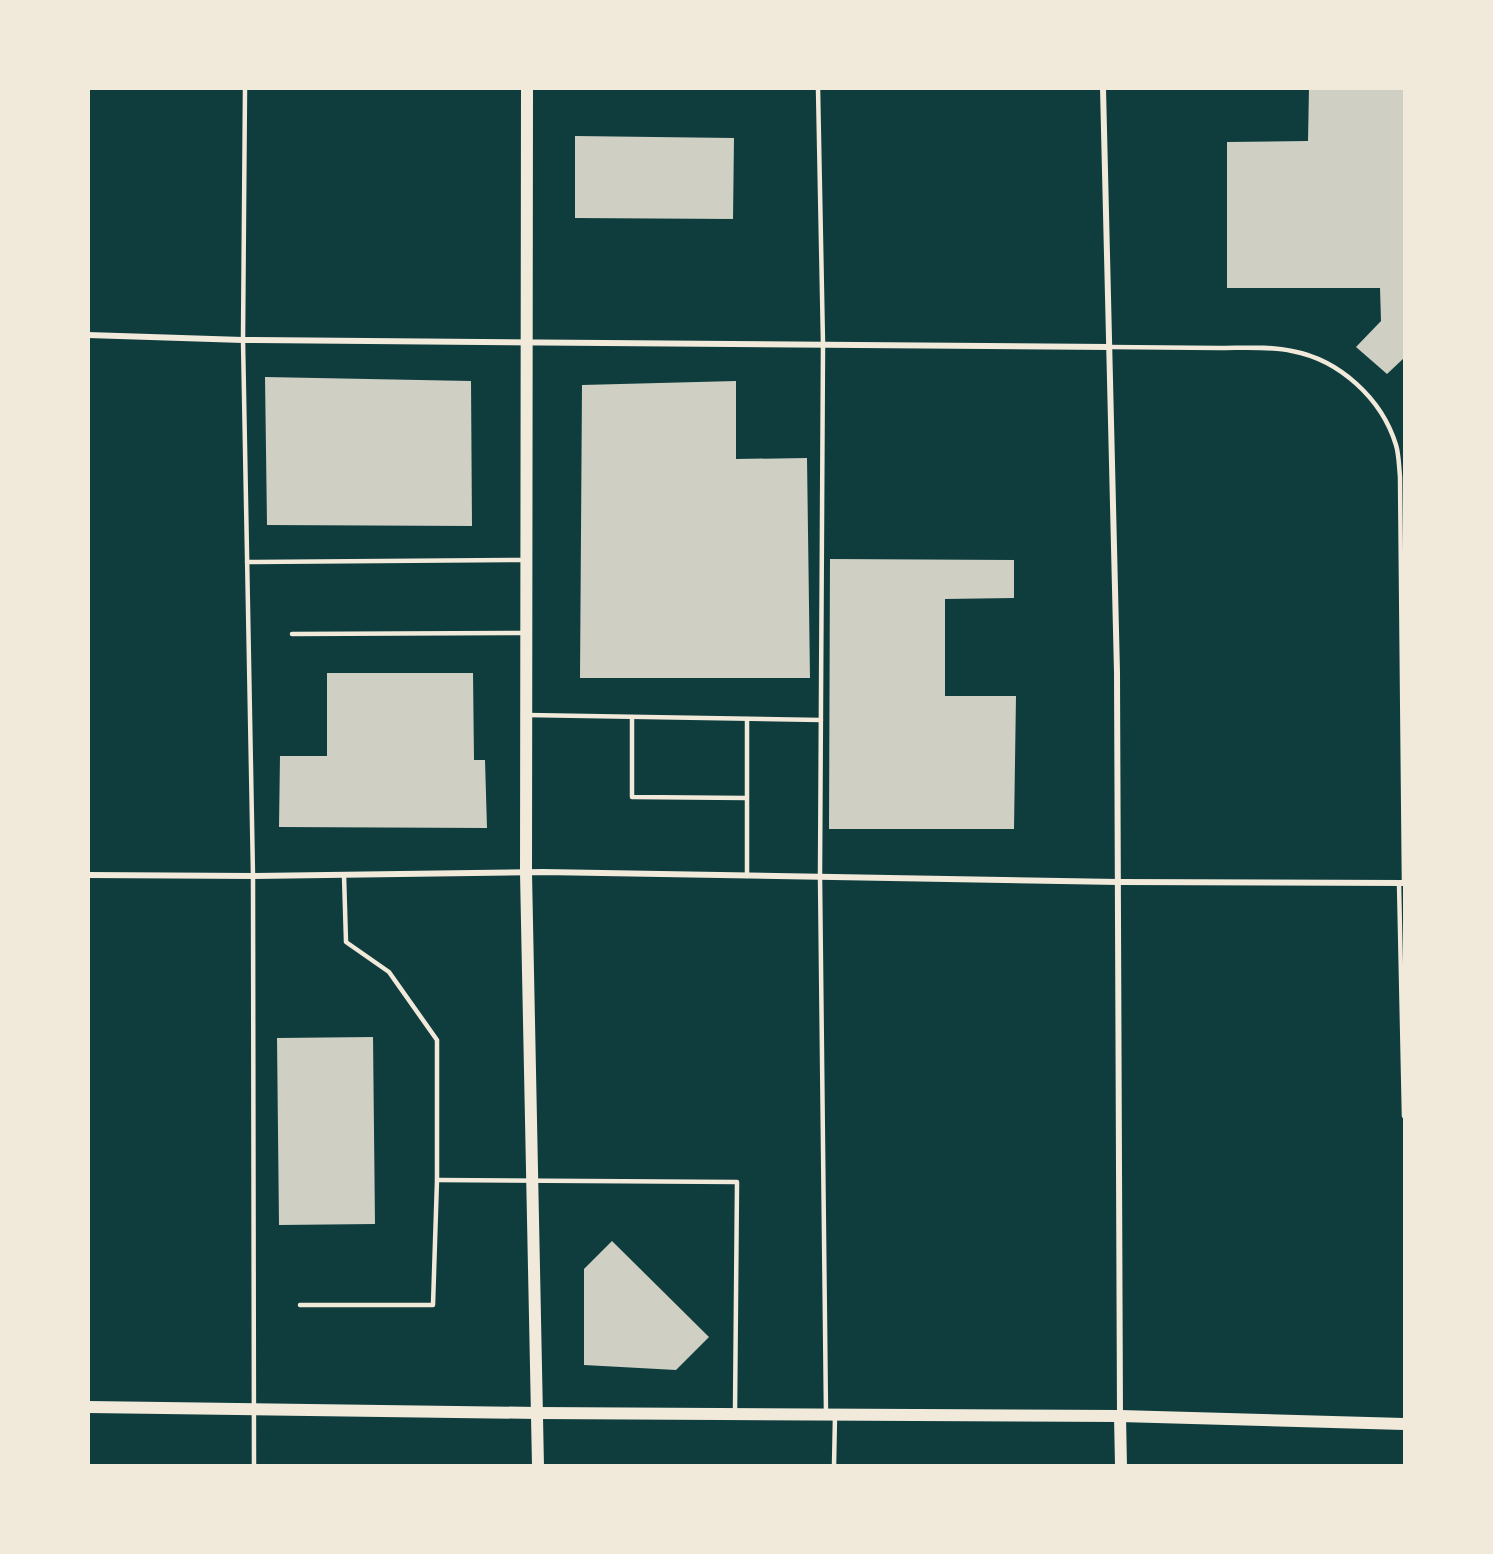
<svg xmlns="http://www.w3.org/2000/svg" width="1493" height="1554" font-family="'PT Serif',serif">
  <rect width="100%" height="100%" fill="#0f3d3e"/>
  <!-- building -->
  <g fill="#cfcfc3">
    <path d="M1309,88H1404V358L1387,374L1356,347L1381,321L1380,288H1227V142L1308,141Z"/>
    <path d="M575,136L734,138L733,219L575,218Z"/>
    <path d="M265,377L471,381L472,526L267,525Z"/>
    <path d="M736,381V459L807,458L810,678H580L582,385Z"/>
    <path d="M830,559L1014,560V598L945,599V696H1016L1014,829H829Z"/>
    <path d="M327,673H473L474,760H485L487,828L279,827L280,756H327Z"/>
    <path d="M373,1037L375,1224L279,1225L277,1038Z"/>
    <path d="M612,1241L709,1337L676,1370L584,1365V1269Z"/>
  </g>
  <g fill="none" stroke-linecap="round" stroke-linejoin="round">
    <!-- service -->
    <g stroke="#f1e9da" stroke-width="4.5">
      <path d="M245,88L243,340L253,876L254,1466"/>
      <path d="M818,88L823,344L820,876L826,1414"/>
      <path d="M1109,347C1146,347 1182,348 1219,348C1243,348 1269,346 1292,351C1340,360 1382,399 1396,445C1399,455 1399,467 1400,477L1404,883"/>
      <path d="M247,562L524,560"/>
      <path d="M292,634L524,633"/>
      <path d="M527,715L821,720"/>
      <path d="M632,718V797L746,798"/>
      <path d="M747,876V719"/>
      <path d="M1399,883L1404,1116"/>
      <path d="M437,1180L737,1182L735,1413"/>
      <path d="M300,1305H433L437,1180V1040L389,972L346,942L344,875"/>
      <path d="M834,1466L835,1416"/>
    </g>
    <!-- minor -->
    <g stroke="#f1e9da" stroke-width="6">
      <path d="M1103,88L1117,672L1120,1416"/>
      <path d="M88,335L243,340L1109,347"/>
      <path d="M88,875L253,876L543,872L1119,882L1404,883"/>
    </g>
    <!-- secondary -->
    <g stroke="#f1e9da" stroke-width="12">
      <path d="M527,88L526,873L538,1466"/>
      <path d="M88,1407L537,1413L1120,1416L1404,1424"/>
      <path d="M1120,1416L1121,1466"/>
    </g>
  </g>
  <!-- border -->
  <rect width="1493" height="1554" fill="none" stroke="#f1e9da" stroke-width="180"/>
</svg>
